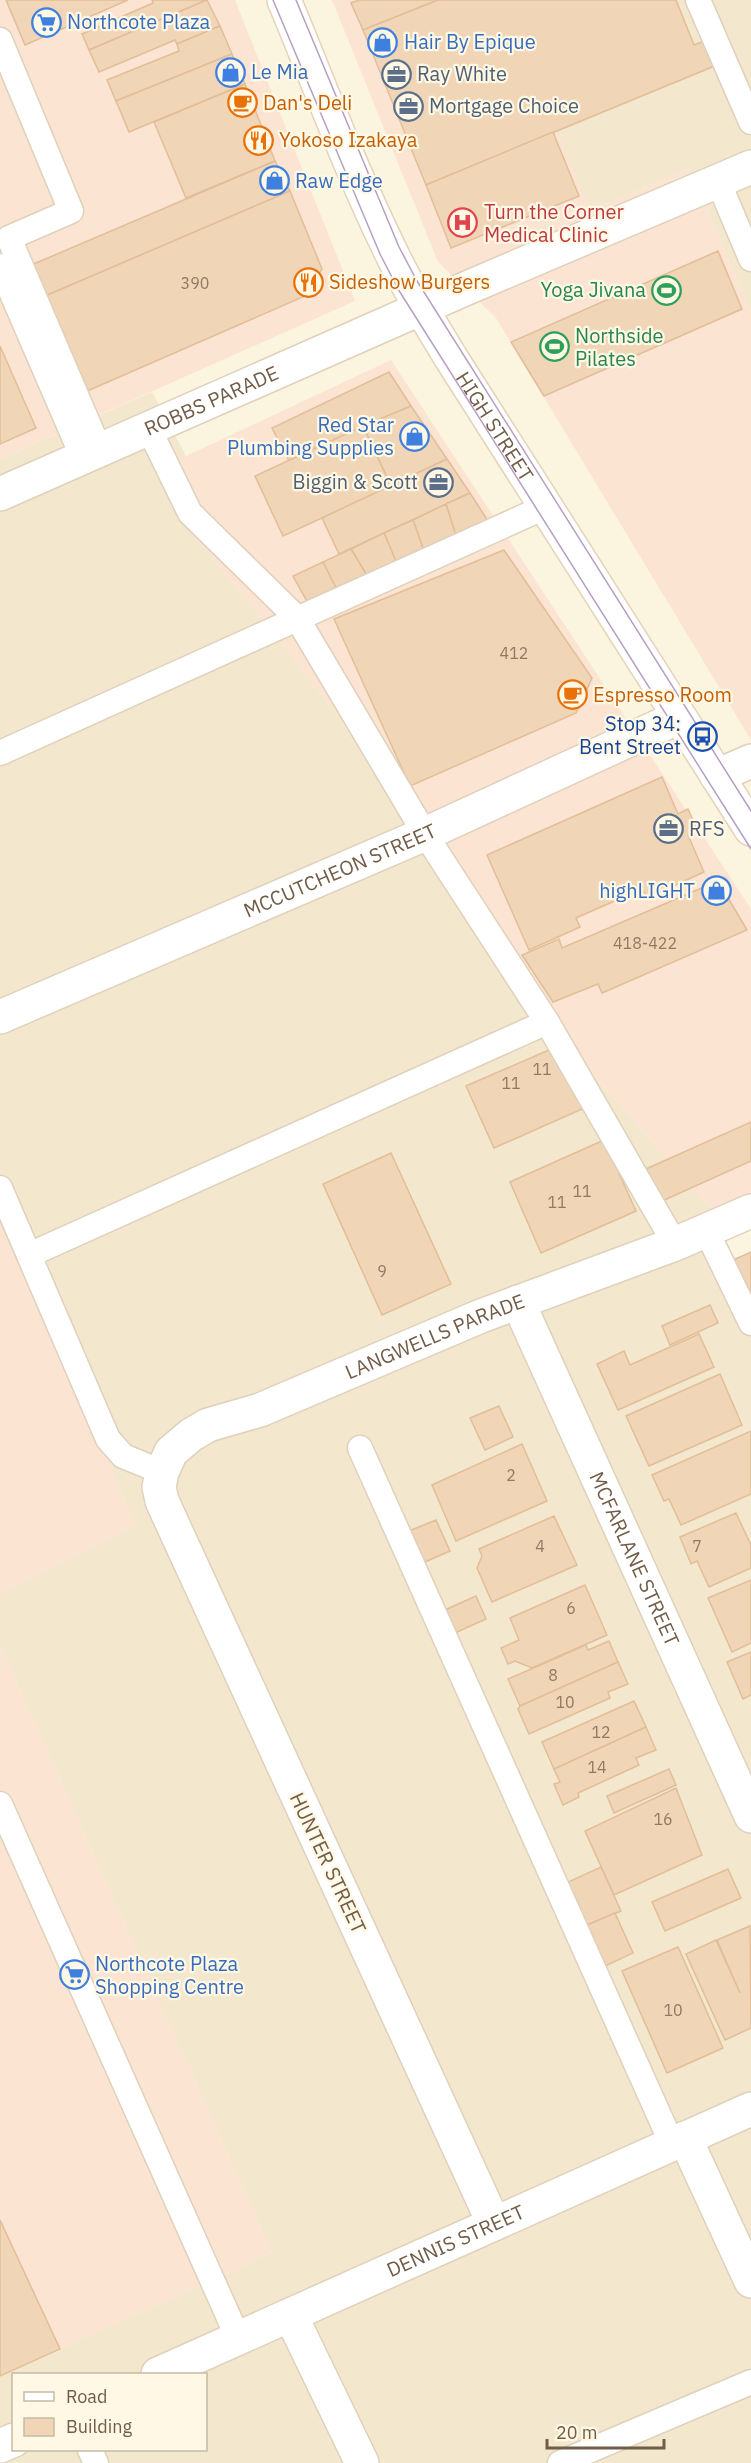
<svg xmlns="http://www.w3.org/2000/svg" width="751" height="2463" font-family="'IBM Plex Sans',sans-serif">
  <rect width="100%" height="100%" fill="#fbf4df"/>
  <!-- residential -->
  <g fill="#f3e7cd" fill-rule="evenodd">
    <path d="M439,0H751V312L689,168L590,211L499,158Z"/>
    <path d="M152,392L186,456L154,468L183,523L266,623L376,767L560,1038L713,1210L751,1322V2463H0V2376L272,2253L0,1645V1594L136,1526L0,1213V459ZM14,2374H206V2450H14Z"/>
  </g>
  <!-- commercial -->
  <g fill="#fce4d2">
    <path d="M0,0H235L355,301L0,459Z"/>
    <path d="M332,0H439L499,157L558,133L590,211L689,168L751,312V740L496,318L438,262Z"/>
    <path d="M391,360L751,909V1193L713,1210L560,1038L376,767L266,623L183,523L154,468L186,456Z"/>
    <path d="M0,1213L136,1526L0,1594Z"/>
    <path d="M0,1645L272,2253L60,2349L0,2220Z"/>
  </g>
  <!-- building -->
  <g fill="#f0d5b7" stroke="#e2be98" stroke-width="1.5">
    <path d="M6,0H128L25,45Z"/>
    <path d="M152,0H207L89,50L82,34L153,3Z"/>
    <path d="M207,0L220,26L177,44L175,40L99,72L89,50Z"/>
    <path d="M359,0H438L363,30L351,3Z"/>
    <path d="M438,0H676L694,45L707,40L717,65L426,185L363,30Z"/>
    <path d="M220,26L232,54L116,101L107,80L179,51L177,44Z"/>
    <path d="M232,54L245,84L129,132L116,101Z"/>
    <path d="M245,84L275,161L186,198L154,122Z"/>
    <path d="M553,132L579,196L451,248L426,185Z"/>
    <path d="M275,161L290,191L43,297L29,266Z"/>
    <path d="M290,191L322,269L305,296L85,392L43,297Z"/>
    <path d="M718,251L742,309L544,396L511,342Z"/>
    <path d="M0,346L36,428L0,444Z"/>
    <path d="M389,372L411,406L289,461L272,428Z"/>
    <path d="M411,406L447,459L391,486L363,426Z"/>
    <path d="M363,426L391,486L283,536L255,476Z"/>
    <path d="M447,459L470,493L339,554L322,518Z"/>
    <path d="M470,493L490,524L457,539L446,504Z"/>
    <path d="M446,504L457,539L425,554L413,520Z"/>
    <path d="M413,520L425,554L398,566L384,533Z"/>
    <path d="M384,533L398,566L369,579L351,549Z"/>
    <path d="M351,549L369,579L338,592L323,562Z"/>
    <path d="M504,550L592,678L576,713L410,786L334,619Z"/>
    <path d="M323,562L338,592L309,605L293,576Z"/>
    <path d="M662,777L678,814L688,809L698,831L688,835L704,872L647,898L642,889L576,918L580,927L529,950L487,855Z"/>
    <path d="M718,881L747,930L602,993L598,984L553,1002L522,955L559,939L562,948Z"/>
    <path d="M549,1050L589,1106L494,1148L466,1086Z"/>
    <path d="M751,1122V1161L660,1202L646,1169Z"/>
    <path d="M604,1140L636,1211L541,1253L510,1182Z"/>
    <path d="M391,1153L451,1284L382,1315L323,1184Z"/>
    <path d="M751,1252V1312L729,1262Z"/>
    <path d="M710,1305L718,1323L670,1345L662,1326Z"/>
    <path d="M699,1334L714,1367L618,1410L597,1364L624,1351L630,1365Z"/>
    <path d="M720,1374L742,1425L649,1466L626,1416Z"/>
    <path d="M499,1406L513,1437L485,1450L470,1418Z"/>
    <path d="M751,1431V1494L681,1525L669,1499L664,1501L652,1475Z"/>
    <path d="M522,1444L547,1501L456,1541L432,1485Z"/>
    <path d="M736,1513L751,1545V1568L709,1587L697,1561L691,1564L680,1537Z"/>
    <path d="M554,1516L577,1565L492,1602L477,1568L482,1556L479,1549Z"/>
    <path d="M436,1520L450,1551L418,1565L404,1533Z"/>
    <path d="M751,1580V1643L732,1652L708,1598Z"/>
    <path d="M585,1585L607,1635L532,1668L515,1661L508,1664L501,1648L519,1640L510,1618Z"/>
    <path d="M476,1596L486,1619L455,1633L445,1610Z"/>
    <path d="M609,1641L618,1662L520,1706L508,1679L586,1645L588,1650Z"/>
    <path d="M751,1652V1695L743,1699L727,1662Z"/>
    <path d="M618,1662L628,1684L608,1692L610,1698L529,1734L518,1709L520,1706Z"/>
    <path d="M634,1701L646,1727L554,1769L542,1742Z"/>
    <path d="M646,1727L656,1750L636,1758L639,1765L578,1793L579,1797L563,1805L554,1784L560,1782L554,1769Z"/>
    <path d="M669,1769L676,1785L614,1813L607,1796Z"/>
    <path d="M676,1788L702,1855L614,1895L585,1831Z"/>
    <path d="M601,1867L621,1911L585,1926L566,1883Z"/>
    <path d="M728,1869L741,1898L665,1931L652,1902Z"/>
    <path d="M615,1913L633,1953L603,1967L585,1926Z"/>
    <path d="M750,1926L751,2028L725,2040L686,1954L716,1940L740,1993L717,1940Z"/>
    <path d="M678,1947L723,2048L667,2073L622,1971Z"/>
    <path d="M0,2220L60,2349L0,2376Z"/>
  </g>
  <g fill="none" stroke-linecap="round" stroke-linejoin="round">
    <defs>
      <g id="lane">
        <path d="M698,0L751,122"/>
        <path d="M0,40L71,211L9,238L100,451"/>
        <path d="M718,181L751,259"/>
        <path d="M0,266L83,458"/>
        <path d="M149,429L190,513L297,618L425,834L547,1022L675,1244"/>
        <path d="M0,753L545,507"/>
        <path d="M0,1188L108,1439L123,1456L162,1472"/>
        <path d="M706,1230L751,1323"/>
        <path d="M29,1255L547,1022"/>
        <path d="M360,1448L672,2144"/>
        <path d="M0,1804L238,2338"/>
        <path d="M90,2450L96,2463"/>
        <path d="M560,2463L751,2382"/>
      </g>
      <g id="street">
        <path id="s1" d="M0,494L467,288L751,167"/>
        <path d="M717,776L751,761"/>
        <path id="s2" d="M0,1017L425,834L679,717"/>
        <path id="s3" d="M518,1302L751,1816"/>
        <path d="M685,2138L751,2281"/>
        <path id="s4" d="M494,2224L162,1501L159,1487L162,1472L171,1452L191,1435L208,1425L260,1410L481,1316L675,1244L751,1211"/>
        <path d="M291,2316L362,2463"/>
        <path id="s5" d="M158,2374L751,2109"/>
        <path d="M0,2446L14,2440"/>
      </g>
      <g id="secondary">
        <path id="s6" d="M284,0C319,83 350,169 390,250C407,287 430,323 451,358L751,829"/>
      </g>
    </defs>
    <!-- lane casing -->
    <use href="#lane" stroke="#dfd1bb" stroke-width="27"/>
    <!-- street casing -->
    <use href="#street" stroke="#dfd1bb" stroke-width="36"/>
    <!-- secondary casing -->
    <use href="#secondary" stroke="#e4d3b9" stroke-width="36"/>
    <!-- lane -->
    <use href="#lane" stroke="#fff" stroke-width="24"/>
    <!-- street -->
    <use href="#street" stroke="#fff" stroke-width="33"/>
    <!-- secondary -->
    <use href="#secondary" stroke="#fff" stroke-width="33"/>
    <!-- tram -->
    <g stroke="#b79fc3" stroke-width="1.5">
      <path d="M273,0L380,254L398,289L751,849"/>
      <path d="M296,0L399,247L417,281L751,811"/>
    </g>
  </g>
  <!-- icons -->
  <defs>
    <symbol id="supermarket-ring" viewBox="-11 -11 22 22"><circle r="9.5" fill="#fff8e4" stroke="#3f7fe0" stroke-width="1.5"/><path d="M-6-5.5h2.5l.6 2H6L4.5 2H-2.5L-4.4-4H-6ZM-1.5 3.2a1.3 1.3 0 1 0 .1 0ZM3 3.2a1.3 1.3 0 1 0 .1 0Z" fill="#3f7fe0"/></symbol>
    <symbol id="shop-ring" viewBox="-11 -11 22 22"><circle r="9.5" fill="#fff8e4" stroke="#3f7fe0" stroke-width="1.5"/><path d="M-5-2.5h2.3a2.7 3.5 0 0 1 5.4 0H5L5.5 6h-11ZM-1.5-2.5h3a1.5 2.3 0 0 0-3 0Z" fill="#3f7fe0"/></symbol>
    <symbol id="office-ring" viewBox="-11 -11 22 22"><circle r="9.5" fill="#fff8e4" stroke="#5c6f8a" stroke-width="1.5"/><path d="M-6-3h4V-5.5h4V-3h4V5H-6ZM-1-4.5V-3h2v-1.5ZM-6 0V1H6V0Z" fill="#5c6f8a"/></symbol>
    <symbol id="cafe-ring" viewBox="-11 -11 22 22"><circle r="9.5" fill="#fff8e4" stroke="#e8710a" stroke-width="1.5"/><path d="M-5.5-4.5H6V0H3Q3 3.5 0 3.5H-2.5Q-5.5 3.5-5.5 0ZM3-3.2v2h1.7v-2ZM-6 4.5H4V6H-6Z" fill="#e8710a"/></symbol>
    <symbol id="restaurant-ring" viewBox="-11 -11 22 22"><circle r="9.5" fill="#fff8e4" stroke="#e8710a" stroke-width="1.5"/><path d="M-5-6h1v4h1v-4h1v4h1v-4h1v5L-1.5 .5V6h-2V.5L-5-1ZM5-6V6H3V1.5H1.5Q1.5-4 5-6Z" fill="#e8710a"/></symbol>
    <symbol id="hospital-ring" viewBox="-11 -11 22 22"><circle r="9.5" fill="#fff8e4" stroke="#e0444e" stroke-width="1.5"/><path d="M-5-5h3v3.5h4V-5h3V5h-3V1.5h-4V5h-3Z" fill="#e0444e"/></symbol>
    <symbol id="stadium-ring" viewBox="-11 -11 22 22"><circle r="9.5" fill="#fff8e4" stroke="#2e9e5b" stroke-width="1.5"/><path d="M0-5a6.5 5 0 1 0 0 10a6.5 5 0 1 0 0-10ZM-3.5-1.8h7v3.6h-7Z" fill="#2e9e5b"/></symbol>
    <symbol id="bus-ring" viewBox="-11 -11 22 22"><circle r="9.5" fill="#fff8e4" stroke="#1a4fb4" stroke-width="1.5"/><path d="M-5-6H5V4H4V6H2V4H-2V6H-4V4H-5ZM-3.5-4V0h7V-4ZM-3.5 1.2v1.5H-2V1.2ZM2 1.2v1.5H3.5V1.2Z" fill="#1a4fb4"/></symbol>
  </defs>
  <g fill-rule="evenodd">
    <use href="#supermarket-ring" x="30" y="6" width="33" height="33"/>
    <use href="#shop-ring" x="366" y="26" width="33" height="33"/>
    <use href="#shop-ring" x="214" y="56" width="33" height="33"/>
    <use href="#office-ring" x="380" y="58" width="33" height="33"/>
    <use href="#cafe-ring" x="226" y="86" width="33" height="33"/>
    <use href="#office-ring" x="392" y="90" width="33" height="33"/>
    <use href="#restaurant-ring" x="242" y="124" width="33" height="33"/>
    <use href="#shop-ring" x="258" y="164" width="33" height="33"/>
    <use href="#hospital-ring" x="446" y="206" width="33" height="33"/>
    <use href="#restaurant-ring" x="292" y="266" width="33" height="33"/>
    <use href="#stadium-ring" x="650" y="274" width="33" height="33"/>
    <use href="#stadium-ring" x="538" y="330" width="33" height="33"/>
    <use href="#shop-ring" x="398" y="420" width="33" height="33"/>
    <use href="#office-ring" x="422" y="466" width="33" height="33"/>
    <use href="#cafe-ring" x="556" y="678" width="33" height="33"/>
    <use href="#bus-ring" x="686" y="720" width="33" height="33"/>
    <use href="#office-ring" x="652" y="812" width="33" height="33"/>
    <use href="#shop-ring" x="700" y="874" width="33" height="33"/>
    <use href="#supermarket-ring" x="58" y="1958" width="33" height="33"/>
  </g>
  <g text-anchor="middle" stroke-width="4.5" stroke-linejoin="round" paint-order="stroke">
    <!-- number labels -->
    <g font-size="16" fill="#917a63">
      <text x="195" y="289">390</text>
      <text x="514" y="659">412</text>
      <text x="645" y="949">418-422</text>
      <text x="542" y="1075">11</text>
      <text x="511" y="1089">11</text>
      <text x="582" y="1197">11</text>
      <text x="557" y="1208">11</text>
      <text x="382" y="1277">9</text>
      <text x="511" y="1481">2</text>
      <text x="540" y="1552">4</text>
      <text x="697" y="1552">7</text>
      <text x="571" y="1614">6</text>
      <text x="553" y="1681">8</text>
      <text x="565" y="1708">10</text>
      <text x="601" y="1738">12</text>
      <text x="597" y="1773">14</text>
      <text x="663" y="1825">16</text>
      <text x="673" y="2016">10</text>
    </g>
    <!-- shop labels -->
    <g font-size="20" fill="#366cbe" stroke="#fff8e4" text-anchor="start">
      <text x="67" y="29">Northcote Plaza</text>
      <text x="404" y="49">Hair By Epique</text>
      <text x="251" y="79">Le Mia</text>
      <text x="295" y="188">Raw Edge</text>
      <text x="394" y="432" text-anchor="end">Red Star<tspan x="394" dy="23">Plumbing Supplies</tspan></text>
      <text x="695" y="898" text-anchor="end">highLIGHT</text>
      <text x="95" y="1971">Northcote Plaza<tspan x="95" dy="23">Shopping Centre</tspan></text>
    </g>
    <!-- service labels -->
    <g font-size="20" fill="#4e5e75" stroke="#fff8e4" text-anchor="start">
      <text x="417" y="81">Ray White</text>
      <text x="429" y="113">Mortgage Choice</text>
      <text x="418" y="489" text-anchor="end">Biggin &amp; Scott</text>
      <text x="689" y="836">RFS</text>
    </g>
    <!-- food labels -->
    <g font-size="20" fill="#c56008" stroke="#fff8e4" text-anchor="start">
      <text x="263" y="110">Dan's Deli</text>
      <text x="279" y="147">Yokoso Izakaya</text>
      <text x="329" y="289">Sideshow Burgers</text>
      <text x="593" y="702">Espresso Room</text>
    </g>
    <!-- health labels -->
    <g font-size="20" fill="#be3a42" stroke="#fff8e4" text-anchor="start">
      <text x="484" y="219">Turn the Corner<tspan x="484" dy="23">Medical Clinic</tspan></text>
    </g>
    <!-- leisure labels -->
    <g font-size="20" fill="#27864d" stroke="#fff8e4" text-anchor="end">
      <text x="646" y="297">Yoga Jivana</text>
      <text x="575" y="343" text-anchor="start">Northside<tspan x="575" dy="23">Pilates</tspan></text>
    </g>
    <!-- street labels -->
    <g font-size="20" fill="#715c47" stroke="#fff8e4">
      <text dy="7" stroke="none"><textPath href="#s1" startOffset="231">ROBBS PARADE</textPath></text>
      <text dy="7" stroke="none"><textPath href="#s6" startOffset="477">HIGH STREET</textPath></text>
      <text dy="7" stroke="none"><textPath href="#s2" startOffset="370">MCCUTCHEON STREET</textPath></text>
      <text dy="7" stroke="none"><textPath href="#s4" startOffset="1137">LANGWELLS PARADE</textPath></text>
      <text dy="7" stroke="none"><textPath href="#s3" startOffset="282">MCFARLANE STREET</textPath></text>
      <text transform="translate(328 1863) rotate(65)" y="7">HUNTER STREET</text>
      <text dy="7" stroke="none"><textPath href="#s5" startOffset="326">DENNIS STREET</textPath></text>
    </g>
    <!-- transit labels -->
    <g font-size="20" fill="#164399" stroke="#fff8e4" text-anchor="end">
      <text x="681" y="731">Stop 34:<tspan x="681" dy="23">Bent Street</tspan></text>
    </g>
  </g>
  <!-- legend -->
  <rect x="12" y="2373" width="195" height="78" fill="#fff8e4" stroke="#c6baa5" stroke-width="1.5"/>
  <rect x="24" y="2392" width="30" height="9" fill="#ffffff" stroke="#c6baa5" stroke-width="1.5"/>
  <text x="66" y="2403" font-size="18" fill="#715c47">Road</text>
  <rect x="24" y="2418" width="30" height="18" fill="#f0d5b7" stroke="#c6baa5" stroke-width="1.5"/>
  <text x="66" y="2433" font-size="18" fill="#715c47">Building</text>
  <!-- scale -->
  <path d="M547 2439v9h117v-9" fill="none" stroke="#715c47" stroke-width="3"/>
  <text x="556" y="2439" font-size="18" fill="#715c47" stroke="#fff8e4" stroke-width="4.5" paint-order="stroke">20 m</text>
</svg>
